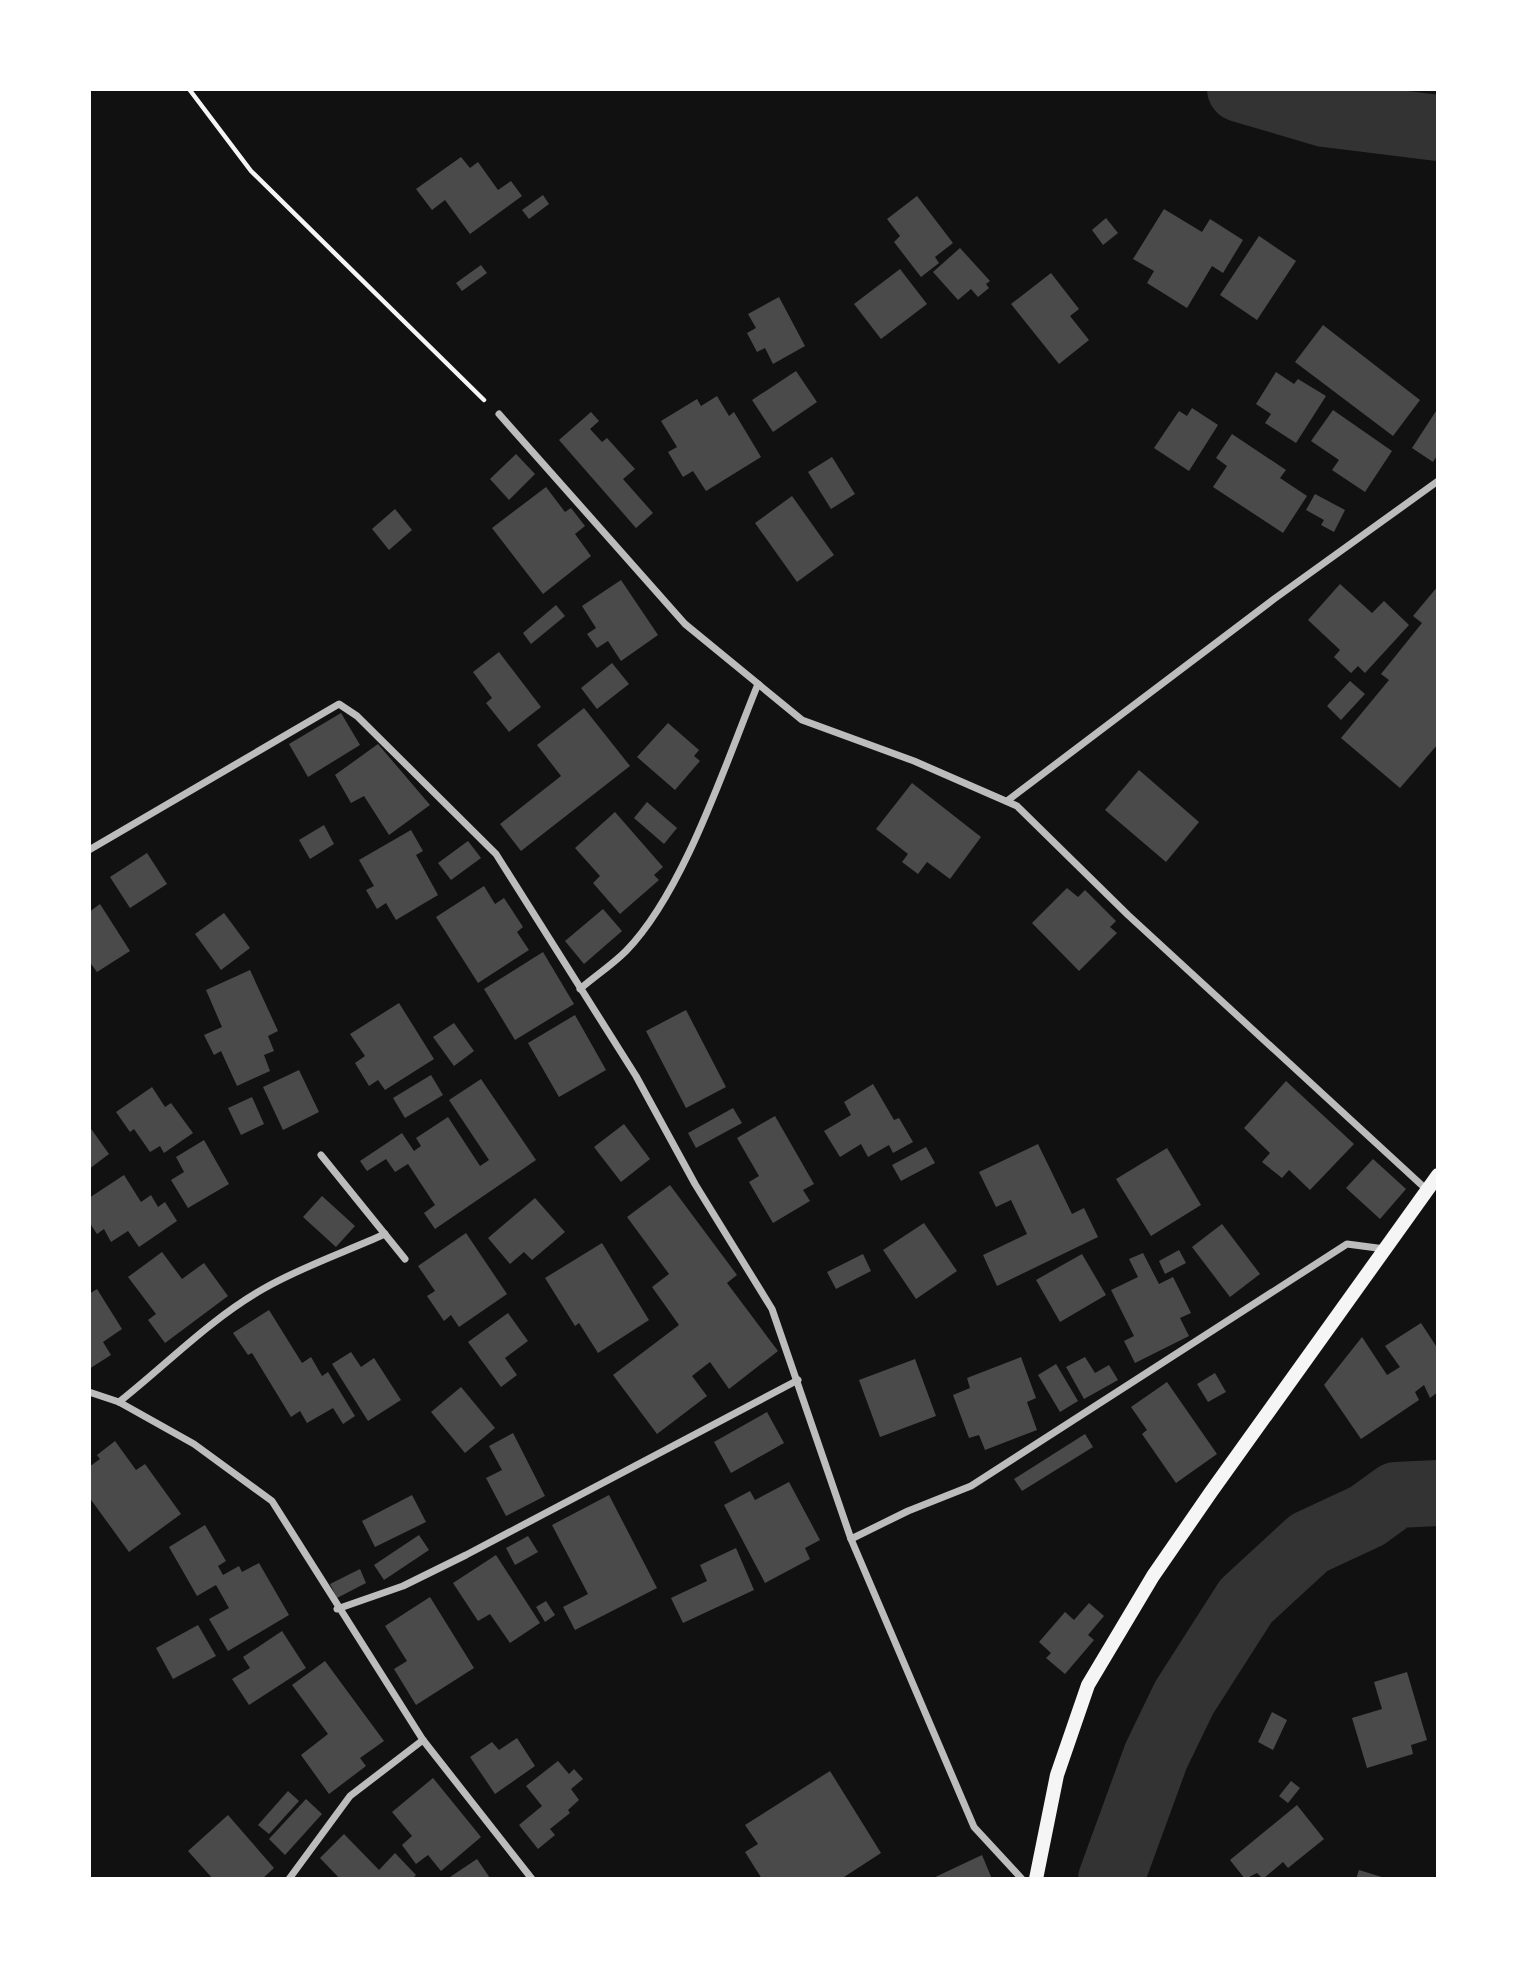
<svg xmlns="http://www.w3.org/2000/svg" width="1527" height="1968" font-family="'Crimson Pro',serif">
  <rect width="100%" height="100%" fill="#111"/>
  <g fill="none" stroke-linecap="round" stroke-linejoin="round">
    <!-- river -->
    <g stroke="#333" stroke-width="66">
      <path d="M1240,89L1325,114L1438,128"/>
      <path d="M1111,1879L1156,1756L1184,1698L1246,1601L1309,1543L1367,1516L1396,1495L1438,1493"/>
    </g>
  </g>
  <!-- building -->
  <g fill="#4a4a4a">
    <path d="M461,157L470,168L478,162L498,190L511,181L522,196L470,234L445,200L432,210L416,189Z"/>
    <path d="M543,195L549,204L529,219L522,210Z"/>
    <path d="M917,196L953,243L935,257L939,263L921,277L894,242L900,236L887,219Z"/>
    <path d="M1164,209L1202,232L1210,219L1243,240L1223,273L1212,266L1187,308L1147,283L1154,271L1133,259Z"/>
    <path d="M1106,218L1118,233L1103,245L1092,230Z"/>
    <path d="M1259,236L1296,261L1257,320L1220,295Z"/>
    <path d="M960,248L990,281L986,284L989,288L978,297L971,289L958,300L933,272Z"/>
    <path d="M481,265L487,273L462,291L456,283Z"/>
    <path d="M900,269L927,304L881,339L854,304Z"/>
    <path d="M1051,273L1079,309L1070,316L1089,340L1059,364L1011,304Z"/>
    <path d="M779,297L805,346L773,364L765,348L757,352L747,333L756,328L748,314Z"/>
    <path d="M1323,325L1420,400L1393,436L1295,362Z"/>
    <path d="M796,371L817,402L773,432L752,400Z"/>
    <path d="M1276,372L1294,384L1298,379L1326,396L1296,443L1265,423L1271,414L1256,404Z"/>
    <path d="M717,396L729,416L734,412L761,457L706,491L693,471L683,477L668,452L677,447L661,421L697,399L701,406Z"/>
    <path d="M1192,408L1218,425L1189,471L1154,448L1179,411L1187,416Z"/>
    <path d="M1438,408V454L1433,462L1412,448Z"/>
    <path d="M1333,410L1392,451L1365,492L1332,470L1339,460L1311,441Z"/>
    <path d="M591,412L599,421L590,429L602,442L607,438L635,469L623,479L653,513L636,528L559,440Z"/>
    <path d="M1232,434L1286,470L1280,478L1307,496L1283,533L1213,487L1227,466L1216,458Z"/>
    <path d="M516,454L535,474L509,500L490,479Z"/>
    <path d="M832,457L855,494L831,509L808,472Z"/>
    <path d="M546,487L565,512L571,508L585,526L575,534L591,556L543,594L492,528Z"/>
    <path d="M1315,494L1345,510L1334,532L1321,525L1324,520L1306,510Z"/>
    <path d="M792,496L834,555L797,582L755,523Z"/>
    <path d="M395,509L412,530L389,550L372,529Z"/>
    <path d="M621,580L658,635L621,661L608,641L597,648L587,634L596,628L582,606Z"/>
    <path d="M1340,584L1372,613L1384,601L1409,625L1365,673L1358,666L1351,673L1334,657L1340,650L1308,620Z"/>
    <path d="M1438,586V744L1400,788L1341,738L1389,680L1381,674L1422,623L1413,616Z"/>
    <path d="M556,605L565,616L531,644L523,633Z"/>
    <path d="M499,652L541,707L509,732L486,703L492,698L473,672Z"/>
    <path d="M612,663L629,684L597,709L581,688Z"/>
    <path d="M1350,681L1365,694L1341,720L1327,706Z"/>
    <path d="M584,708L630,766L521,851L500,824L561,776L537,745Z"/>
    <path d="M341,713L360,745L308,777L289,744Z"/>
    <path d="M668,723L699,750L694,756L700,761L675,790L637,757Z"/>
    <path d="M378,744L430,805L389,835L364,796L351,803L335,775Z"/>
    <path d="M1139,770L1199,822L1166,862L1105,810Z"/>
    <path d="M912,783L981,837L950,879L927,862L918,874L902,862L908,854L876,829Z"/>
    <path d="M647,802L677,828L664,844L634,818Z"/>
    <path d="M615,812L663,867L654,875L659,880L620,914L593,883L600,876L575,848Z"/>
    <path d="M324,825L334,844L310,859L299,840Z"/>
    <path d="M411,830L423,851L416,855L438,895L396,920L386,903L377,909L366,890L374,886L359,860Z"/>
    <path d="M468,841L481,858L451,880L438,863Z"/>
    <path d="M147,853L167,884L130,908L110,877Z"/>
    <path d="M484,886L495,904L504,898L523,927L517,932L529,950L478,983L436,917Z"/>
    <path d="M1067,888L1078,897L1085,890L1116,921L1110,927L1117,933L1079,971L1032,923Z"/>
    <path d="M100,904L130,951L97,972L89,961V912Z"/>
    <path d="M603,909L622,931L584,964L565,941Z"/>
    <path d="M224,913L250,948L221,970L195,934Z"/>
    <path d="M543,952L574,1004L515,1040L484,989Z"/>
    <path d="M250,970L278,1031L268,1036L274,1051L264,1055L270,1071L237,1086L221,1051L214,1055L204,1035L222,1027L206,990Z"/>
    <path d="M399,1003L434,1059L385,1090L378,1080L369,1086L355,1063L365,1056L350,1034Z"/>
    <path d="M686,1010L726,1087L686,1108L646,1031Z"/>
    <path d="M575,1015L606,1070L559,1097L528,1043Z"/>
    <path d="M454,1023L474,1051L454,1066L433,1037Z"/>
    <path d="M299,1070L319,1112L283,1130L263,1087Z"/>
    <path d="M431,1075L443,1095L405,1118L393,1098Z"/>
    <path d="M481,1079L536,1160L435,1229L424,1213L435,1205L408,1164L395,1172L386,1159L367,1171L360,1161L402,1133L414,1151L421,1146L416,1138L448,1117L480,1166L489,1160L449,1100Z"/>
    <path d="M1286,1081L1354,1144L1310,1190L1289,1170L1282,1178L1262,1162L1270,1153L1244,1128Z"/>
    <path d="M873,1084L894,1120L899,1118L913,1142L893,1153L889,1145L868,1157L861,1144L840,1157L824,1131L851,1115L844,1102Z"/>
    <path d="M152,1087L165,1107L171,1103L193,1133L164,1153L160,1146L150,1152L134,1129L130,1132L116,1112Z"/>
    <path d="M252,1097L264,1124L241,1135L228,1108Z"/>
    <path d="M733,1108L742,1123L696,1148L688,1133Z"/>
    <path d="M775,1116L814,1184L803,1190L810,1201L773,1223L749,1182L759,1176L737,1138Z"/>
    <path d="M624,1124L650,1159L621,1182L594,1147Z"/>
    <path d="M89,1126L109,1154L89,1169Z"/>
    <path d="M204,1140L229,1184L188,1208L171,1180L184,1172L176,1157Z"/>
    <path d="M1038,1144L1072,1214L1084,1208L1098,1237L997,1286L983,1255L1027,1234L1011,1200L996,1207L979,1172Z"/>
    <path d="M926,1147L935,1163L901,1181L892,1165Z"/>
    <path d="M1167,1148L1201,1205L1151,1236L1116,1179Z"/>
    <path d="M1373,1159L1406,1189L1380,1219L1346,1188Z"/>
    <path d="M124,1175L141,1202L151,1195L158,1207L165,1202L177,1221L139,1247L128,1231L111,1242L104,1229L97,1234L89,1222V1198Z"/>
    <path d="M670,1185L737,1275L727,1283L778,1351L729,1389L710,1362L692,1376L707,1396L657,1434L613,1375L679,1325L652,1287L669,1274L627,1217Z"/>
    <path d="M322,1196L355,1226L336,1247L303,1217Z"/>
    <path d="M535,1198L565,1232L532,1260L524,1252L510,1264L488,1238Z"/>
    <path d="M924,1223L957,1271L916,1299L883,1250Z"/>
    <path d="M1222,1224L1260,1274L1230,1297L1192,1247Z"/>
    <path d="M466,1233L507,1294L459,1327L451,1315L444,1321L427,1296L435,1291L418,1266Z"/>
    <path d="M602,1243L649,1320L598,1353L579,1323L575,1326L545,1278Z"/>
    <path d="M1179,1250L1186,1263L1165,1274L1159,1261Z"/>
    <path d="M162,1252L182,1279L204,1263L228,1296L165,1343L148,1320L156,1314L128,1277Z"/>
    <path d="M1143,1253L1159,1284L1173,1277L1191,1313L1180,1318L1189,1336L1135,1363L1124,1341L1134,1336L1111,1290L1138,1277L1129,1259Z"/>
    <path d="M863,1254L871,1271L836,1289L827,1272Z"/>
    <path d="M1082,1254L1106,1295L1060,1322L1036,1280Z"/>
    <path d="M97,1289L122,1329L103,1342L111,1355L89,1369V1294Z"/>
    <path d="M269,1310L302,1363L311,1357L322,1376L328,1372L355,1416L343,1424L333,1408L307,1423L300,1411L291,1417L252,1353L248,1355L233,1333Z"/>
    <path d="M508,1313L528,1341L505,1358L517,1375L501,1387L468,1342Z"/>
    <path d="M1421,1323L1438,1349V1392L1430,1398L1424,1385L1415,1392L1419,1400L1361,1439L1324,1385L1362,1337L1387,1375L1400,1367L1385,1346Z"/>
    <path d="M351,1352L361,1367L374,1358L401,1400L368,1421L332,1364Z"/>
    <path d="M1021,1357L1036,1398L1027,1402L1037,1430L985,1450L979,1435L969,1438L953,1395L970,1388L967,1378Z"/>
    <path d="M1085,1357L1095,1373L1109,1365L1118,1380L1084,1399L1066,1367Z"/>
    <path d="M915,1359L936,1416L880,1437L859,1380Z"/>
    <path d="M1056,1364L1078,1401L1060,1412L1038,1375Z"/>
    <path d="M1215,1373L1226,1392L1208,1402L1197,1384Z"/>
    <path d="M1167,1382L1217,1454L1176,1483L1142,1434L1147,1430L1131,1407Z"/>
    <path d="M461,1387L495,1428L465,1453L431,1412Z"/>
    <path d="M767,1412L784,1443L731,1473L714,1442Z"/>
    <path d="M513,1433L545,1496L506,1516L486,1478L502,1470L489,1446Z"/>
    <path d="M1085,1434L1093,1447L1022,1491L1014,1479Z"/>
    <path d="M115,1441L136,1470L145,1464L181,1514L129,1552L89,1497V1467L100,1459L97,1455Z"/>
    <path d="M789,1482L820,1540L805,1548L810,1559L765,1583L724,1505L750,1491L755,1500Z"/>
    <path d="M412,1495L426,1522L375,1547L362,1521Z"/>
    <path d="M609,1495L657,1588L575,1630L563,1607L588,1594L552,1525Z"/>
    <path d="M205,1525L226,1561L218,1566L223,1575L239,1566L242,1572L259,1563L289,1615L228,1651L209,1619L229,1608L216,1585L197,1596L169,1547Z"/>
    <path d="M419,1535L429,1550L384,1580L374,1565Z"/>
    <path d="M528,1536L538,1552L515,1565L506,1548Z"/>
    <path d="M736,1548L754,1590L683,1623L671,1598L707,1581L700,1565Z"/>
    <path d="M496,1555L540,1623L510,1643L490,1614L478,1621L453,1583Z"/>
    <path d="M360,1569L366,1583L337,1598L330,1584Z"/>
    <path d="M430,1597L474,1668L416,1705L394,1669L407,1661L385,1626Z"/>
    <path d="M546,1601L555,1615L545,1622L536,1607Z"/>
    <path d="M1089,1603L1104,1616L1088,1635L1094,1640L1065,1674L1046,1658L1051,1653L1039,1642L1065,1612L1074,1620Z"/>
    <path d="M198,1625L216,1656L173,1679L156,1648Z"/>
    <path d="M282,1631L306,1668L249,1705L232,1679L250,1668L243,1657Z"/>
    <path d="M325,1661L384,1741L360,1758L366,1766L329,1794L301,1755L328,1734L292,1685Z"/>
    <path d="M1407,1672L1427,1740L1411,1745L1413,1754L1367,1768L1352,1718L1382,1709L1374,1682Z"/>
    <path d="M1272,1712L1287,1720L1273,1750L1258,1742Z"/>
    <path d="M517,1738L535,1766L495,1794L470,1757L492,1742L499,1750Z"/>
    <path d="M558,1761L569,1774L574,1769L583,1779L571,1789L579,1800L568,1810L570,1813L550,1829L555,1835L538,1849L519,1825L542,1806L526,1786Z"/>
    <path d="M830,1771L881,1853L841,1879H762L745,1852L758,1844L745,1825Z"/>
    <path d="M433,1778L481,1837L441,1871L428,1855L416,1864L402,1845L412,1836L392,1812Z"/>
    <path d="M1291,1781L1300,1788L1288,1803L1279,1796Z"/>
    <path d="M288,1791L299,1801L269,1834L258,1825Z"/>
    <path d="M306,1799L322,1814L285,1855L269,1839Z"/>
    <path d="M1297,1805L1324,1839L1288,1868L1283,1862L1263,1879L1257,1873L1245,1879L1230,1860Z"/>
    <path d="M228,1815L274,1868L262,1879H213L188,1851Z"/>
    <path d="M344,1834L379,1870L395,1853L416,1875L412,1879H340L320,1858Z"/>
    <path d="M982,1855L992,1879H931Z"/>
    <path d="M477,1859L490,1878L447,1879Z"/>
    <path d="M1359,1870L1385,1878L1384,1879H1356Z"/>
  </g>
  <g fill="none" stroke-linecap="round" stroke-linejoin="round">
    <!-- path -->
    <path stroke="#f5f5f5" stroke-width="4.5" d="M189,89L251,171L484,400"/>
    <!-- minor -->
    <g stroke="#bcbcbc" stroke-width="7">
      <path d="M499,414L685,624L802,720L914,761L1017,806L1128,915L1427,1190"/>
      <path d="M1007,801L1274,599L1438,481"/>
      <path d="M89,850L339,704L357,716L496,854L636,1076L695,1184L772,1309L851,1539L974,1827L1022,1879"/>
      <path d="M580,989C595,976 612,965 626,951C684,892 726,762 758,684"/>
      <path d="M321,1155L405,1259"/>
      <path d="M89,1392L119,1402L194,1444L272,1501L423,1740L532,1879"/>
      <path d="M119,1402C167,1364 209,1320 263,1289C301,1267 345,1252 385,1234"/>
      <path d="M851,1539L908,1511L971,1486L1347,1244L1385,1249"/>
      <path d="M337,1609L403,1586L466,1555L798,1380"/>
      <path d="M289,1879L350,1796L423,1740"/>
    </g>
    <!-- secondary -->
    <path stroke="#f5f5f5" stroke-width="14" d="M1036,1879L1057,1775L1088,1685L1153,1576L1211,1492L1438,1175"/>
  </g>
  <!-- border -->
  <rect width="1527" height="1968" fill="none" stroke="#ffffff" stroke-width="182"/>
</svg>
